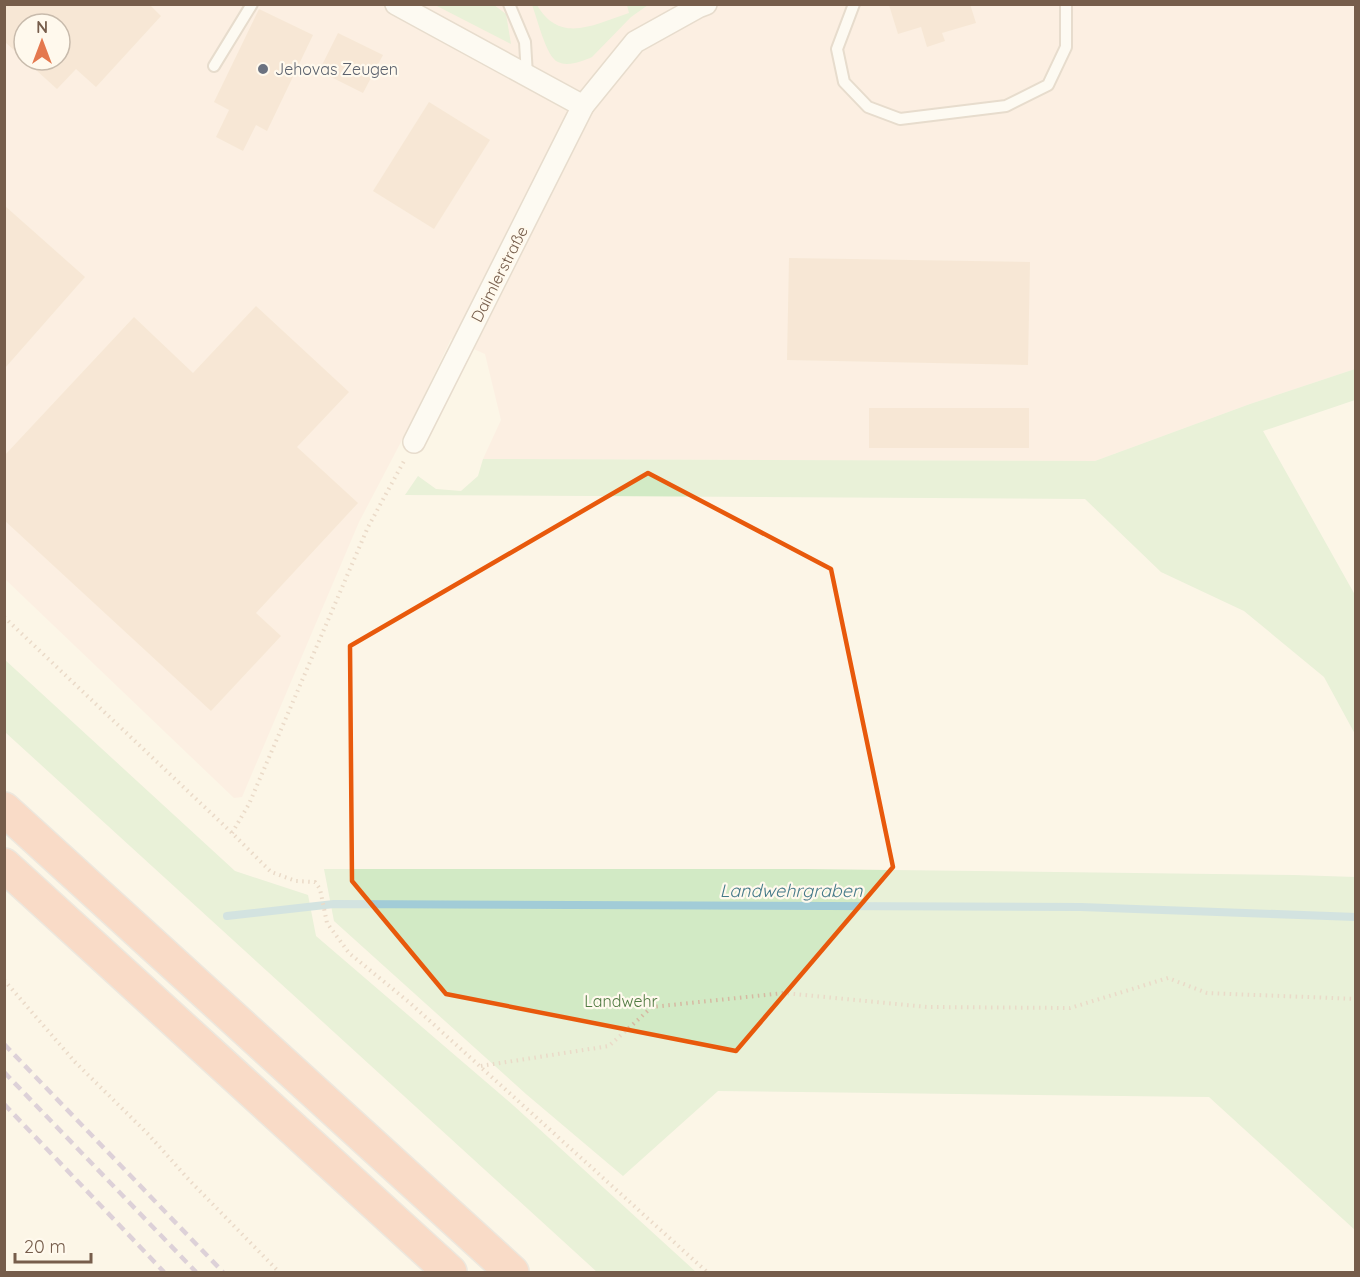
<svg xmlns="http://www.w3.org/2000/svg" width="1360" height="1277" font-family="Quicksand,sans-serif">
  <rect width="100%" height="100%" fill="#fcf5e7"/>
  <!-- commercial -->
  <path fill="#fce7db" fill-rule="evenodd" d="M4,5H1355V369L1250,404L1095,461L483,459L501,420L485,354L451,339L413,419L359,522L242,797L234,798L5,579ZM24,24H60V60H24Z"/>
  <!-- green -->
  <g fill="#d2eac5">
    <path d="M435,5H494L506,14L511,44Z"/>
    <path d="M532,5H537C560,45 595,24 629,13L627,5H648L631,17L592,57C583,61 568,67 558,62C546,57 537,17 532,5Z"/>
    <path d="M1355,369V400L1263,431L1355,595V734L1324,677L1244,611L1161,572L1085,499L405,495L418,476L436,489L461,491L478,476L483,459L1095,461L1250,404Z"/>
    <path d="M4,659L235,871L308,895L316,936L514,1106L696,1272H597L5,732Z"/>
    <path d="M324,869H805L1294,875L1355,877V1230L1209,1097L718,1091L623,1176L526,1094L334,921Z"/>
  </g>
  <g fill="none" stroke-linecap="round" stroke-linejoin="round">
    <!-- stream -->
    <path stroke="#a2ccd7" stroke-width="8" d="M227,916L334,904L1081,907L1356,917"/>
  </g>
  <!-- building -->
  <g fill="#f1d6bf">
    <path d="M5,4H149L161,16L96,87L76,69L57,89L25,60H60V24H24V59L5,42Z"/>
    <path d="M891,4H970L976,23L942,33L945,41L927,47L921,27L898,34L889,5Z"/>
    <path d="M259,9L313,35L267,131L256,125L243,151L216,137L229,110L214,102Z"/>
    <path d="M338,33L383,55L363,93L319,71Z"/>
    <path d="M429,102L490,140L434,229L373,191Z"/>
    <path d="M5,206L85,277L5,368Z"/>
    <path d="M789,258L1030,262L1028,365L787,360Z"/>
    <path d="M256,306L349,392L297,447L358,503L256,613L281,636L211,711L4,520V456L134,317L193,373Z"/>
    <rect x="869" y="408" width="160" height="40"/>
  </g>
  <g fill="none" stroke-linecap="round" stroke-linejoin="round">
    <defs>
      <g id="service">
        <path d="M509,4L525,42L527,75"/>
        <path d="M854,4L837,49L844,82L868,107L900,119L1006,106L1048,85L1066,47V4"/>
        <path d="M214,66L252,4"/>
      </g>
      <g id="minor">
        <path d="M396,4L583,106"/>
        <path d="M414,442L583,106L635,42L698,7L706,4"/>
      </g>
      <g id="motorway">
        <path d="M4,809L512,1272"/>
        <path d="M4,865L450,1272"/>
      </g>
    </defs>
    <!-- service casing -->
    <use href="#service" stroke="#cebdad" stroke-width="14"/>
    <!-- minor casing -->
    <use href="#minor" stroke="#cebdad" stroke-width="24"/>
    <!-- motorway casing -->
    <use href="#motorway" stroke="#dbd5d0" stroke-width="36"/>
    <!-- path -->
    <g stroke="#d6b9a2" stroke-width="4" stroke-dasharray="1.5 4.5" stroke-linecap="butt">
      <path d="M4,617L232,833L271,872L296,881L315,882L320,889L327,923L349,953L410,1003L707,1272"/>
      <path d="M232,833L249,804L368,527L404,461"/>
      <path d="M4,980L75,1062L148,1134L191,1182L279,1272"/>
      <path d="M481,1066L609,1046L652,1007L784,993L927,1007L1070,1008L1168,978L1207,993L1356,999"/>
    </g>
    <!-- service -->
    <use href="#service" stroke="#fff" stroke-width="10"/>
    <!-- minor -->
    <use href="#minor" stroke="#fff" stroke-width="21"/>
    <!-- motorway -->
    <use href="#motorway" stroke="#f5ba9f" stroke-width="33"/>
    <!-- rail -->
    <g stroke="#b9a5c6" stroke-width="4.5" stroke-dasharray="9 6" stroke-linecap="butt">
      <path d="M4,1044L223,1272"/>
      <path d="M4,1072L196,1272"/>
      <path d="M4,1104L164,1272"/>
    </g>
  </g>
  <!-- marked area -->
  <path d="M0 0H1360V1277H0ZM648,473L831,569L893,867L736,1051L446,994L352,881L350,646Z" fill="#fcf5e7" fill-opacity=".55" fill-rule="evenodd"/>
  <path fill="none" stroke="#e8590c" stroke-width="4.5" stroke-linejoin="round" d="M648,473L831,569L893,867L736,1051L446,994L352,881L350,646Z"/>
  <!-- markers -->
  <circle fill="#6b7280" stroke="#fff9ed" stroke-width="2" cx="263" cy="69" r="6"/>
  <g text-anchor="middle" stroke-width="4.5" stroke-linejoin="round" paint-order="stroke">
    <!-- worship labels -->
    <g font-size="16" fill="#5b616d" stroke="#fff9ed" text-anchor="start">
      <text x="275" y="75">Jehovas Zeugen</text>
    </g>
    <!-- street labels -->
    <g font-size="16" fill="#765d4b" stroke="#fff9ed">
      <text transform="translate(499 274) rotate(-63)" y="6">Daimlerstraße</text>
    </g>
    <!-- park labels -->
    <g font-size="16" fill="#517b43" stroke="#fff9ed">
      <text x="621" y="1007">Landwehr</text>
    </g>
    <!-- water labels -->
    <g font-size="18" font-style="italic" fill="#457a89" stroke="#fff9ed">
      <text x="791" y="897">Landwehrgraben</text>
    </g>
  </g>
  <!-- border -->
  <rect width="1360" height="1277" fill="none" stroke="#765d4b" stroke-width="12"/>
  <!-- north arrow -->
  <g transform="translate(42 42)"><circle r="28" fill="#fff9ed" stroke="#c8bbac" stroke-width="1.5"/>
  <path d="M0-4.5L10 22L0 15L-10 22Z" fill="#e4784e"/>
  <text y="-9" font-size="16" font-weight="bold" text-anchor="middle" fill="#765d4b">N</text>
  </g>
  <!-- scale -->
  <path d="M15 1253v9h76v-9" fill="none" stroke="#765d4b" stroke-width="3"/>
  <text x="24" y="1253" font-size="18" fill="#765d4b" stroke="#fff9ed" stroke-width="4.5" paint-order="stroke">20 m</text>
</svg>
